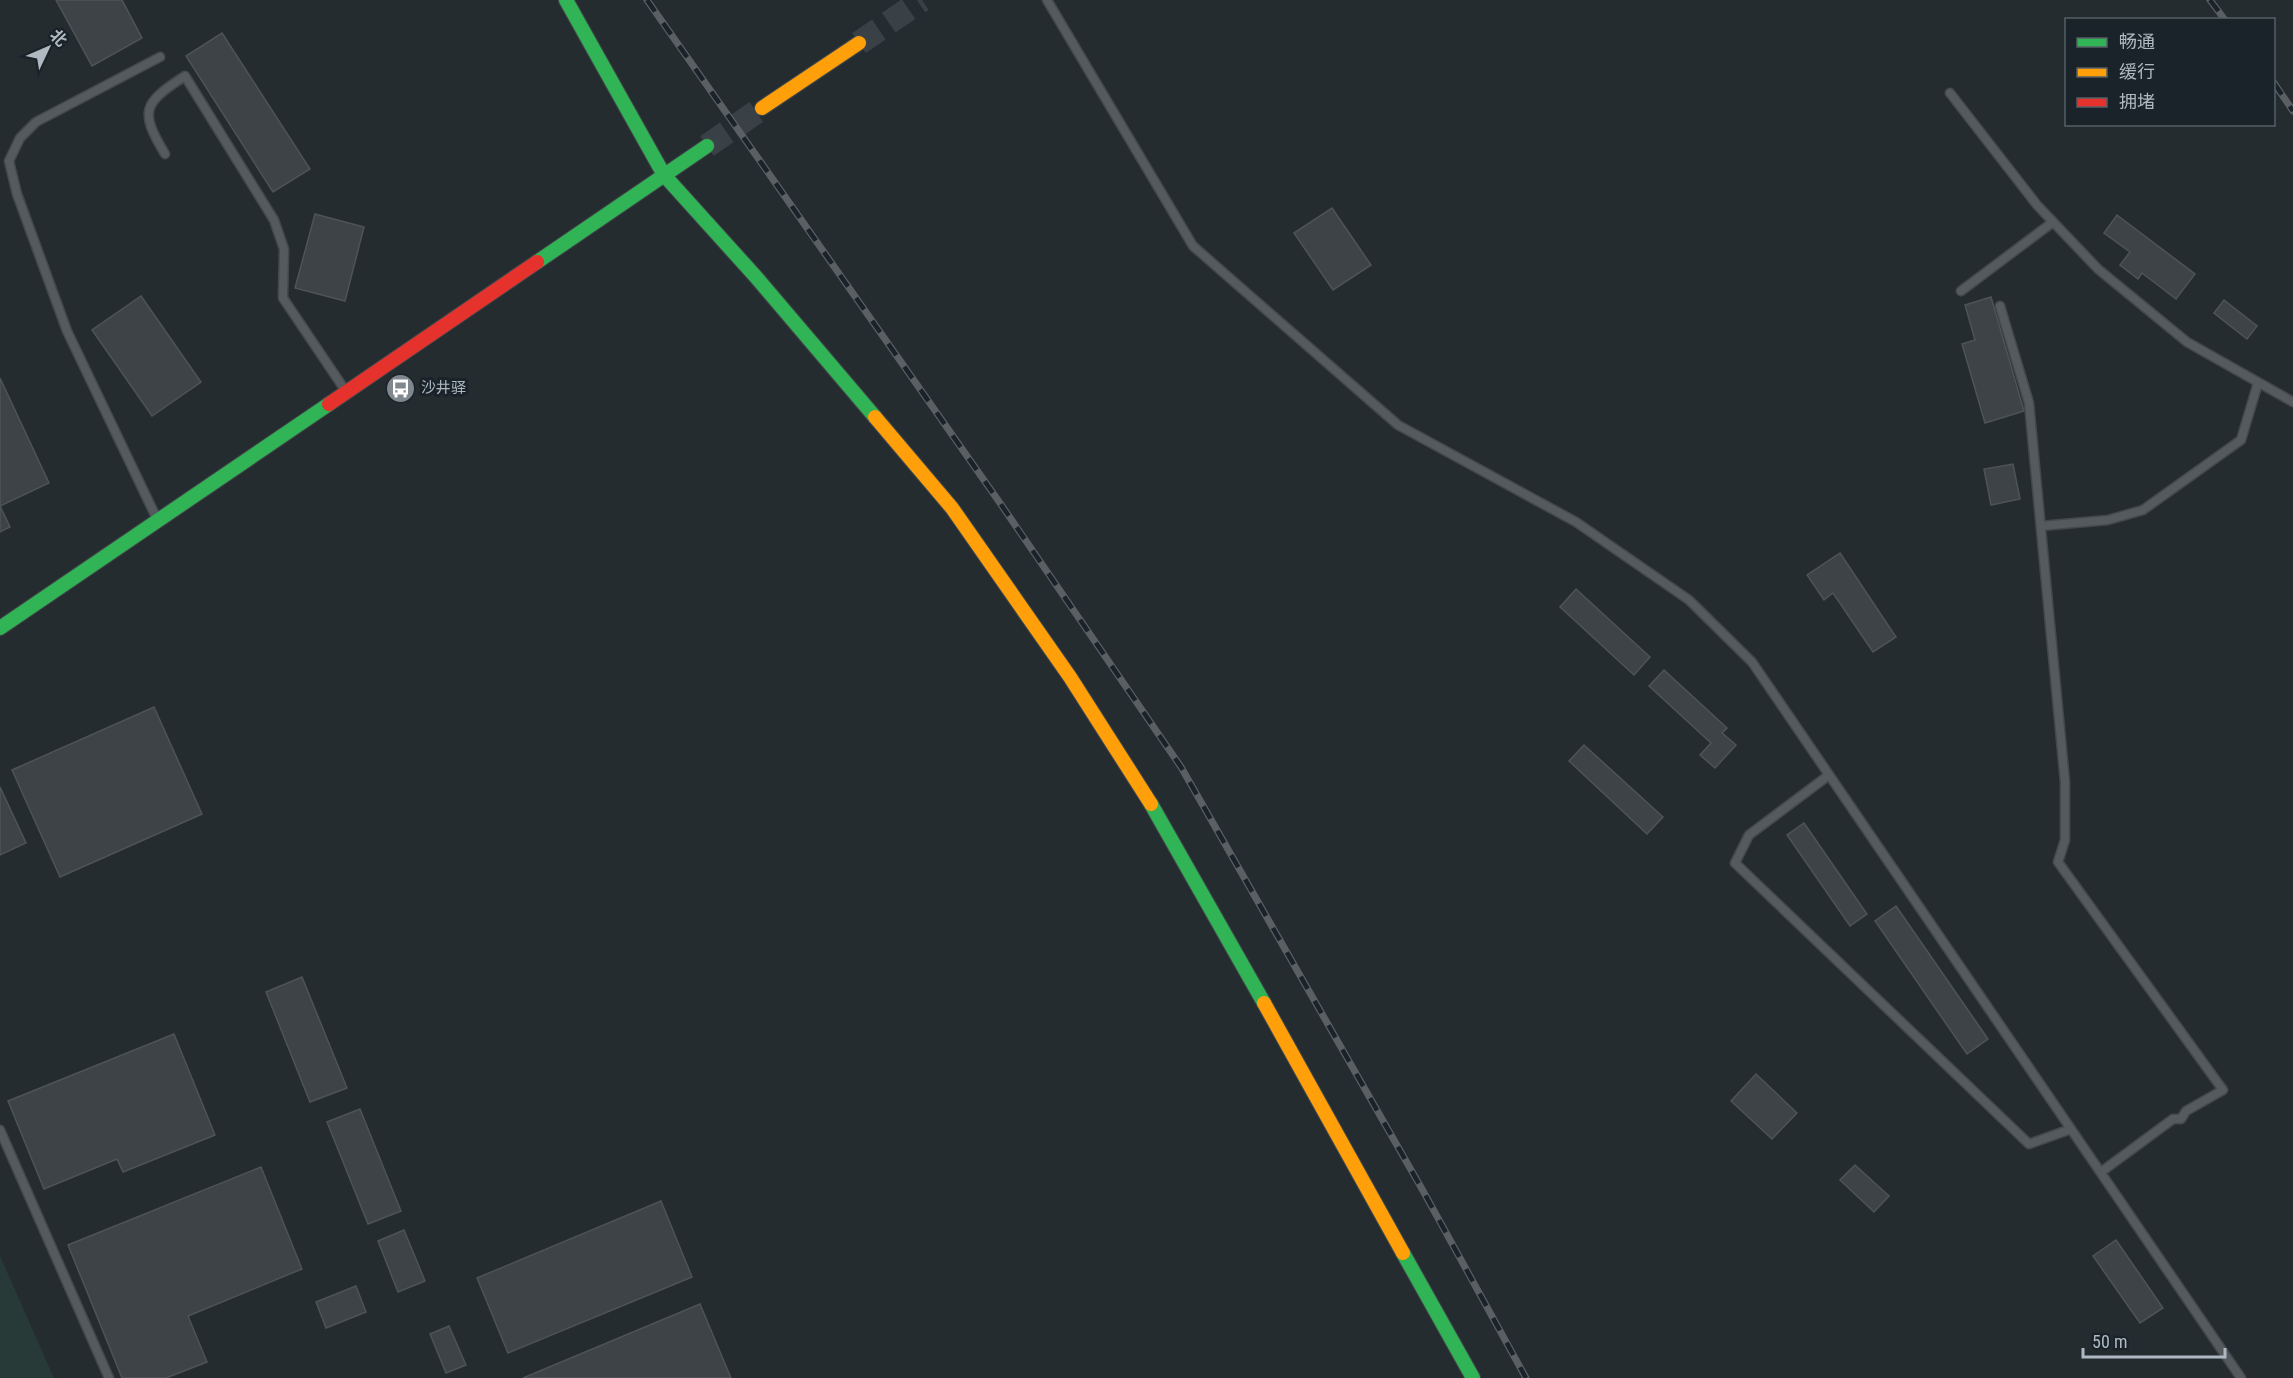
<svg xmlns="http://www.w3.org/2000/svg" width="2293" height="1378" font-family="'Roboto Condensed','Noto Sans SC',sans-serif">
  <rect width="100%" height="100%" fill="#252c30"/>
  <!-- green -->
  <path fill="#283a37" d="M0,1256L54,1378H0Z"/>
  <!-- building -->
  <g fill="#3d4346" stroke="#4d5457" stroke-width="1.5">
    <path d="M56,0H122L142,38L92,66Z"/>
    <path d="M222,33L310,169L273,192L186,56Z"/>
    <path d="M1332,208L1371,265L1333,290L1294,233Z"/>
    <path d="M315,214L364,227L345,301L295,288Z"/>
    <path d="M2117,215L2195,274L2176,299L2142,273L2138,279L2120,265L2130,252L2104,233Z"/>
    <path d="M141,296L201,382L152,416L92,330Z"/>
    <path d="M1991,297L2024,411L1985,423L1962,344L1975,340L1965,305Z"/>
    <path d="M2224,300L2257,326L2247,339L2214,313Z"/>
    <path d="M0,378L49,483L0,506L10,527L0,532Z"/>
    <path d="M2013,464L2020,499L1991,505L1984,469Z"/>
    <path d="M1840,553L1896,637L1873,652L1833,593L1824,600L1807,575Z"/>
    <path d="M1576,589L1650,657L1634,675L1560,607Z"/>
    <path d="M1664,670L1727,728L1722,733L1736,745L1715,768L1700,755L1711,743L1649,686Z"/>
    <path d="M154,707L202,814L60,877L12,770Z"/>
    <path d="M1584,745L1663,817L1647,834L1569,761Z"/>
    <path d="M0,787L26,843L0,855Z"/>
    <path d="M1804,823L1867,914L1850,926L1787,835Z"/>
    <path d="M1896,906L1988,1039L1967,1054L1875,921Z"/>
    <path d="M302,977L347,1088L310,1102L266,992Z"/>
    <path d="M174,1034L215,1135L123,1172L117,1159L44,1189L8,1101Z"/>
    <path d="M1756,1074L1797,1113L1772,1139L1731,1101Z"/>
    <path d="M360,1109L401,1211L368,1224L327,1122Z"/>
    <path d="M1855,1165L1889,1196L1874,1212L1840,1180Z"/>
    <path d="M261,1167L302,1269L188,1316L207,1362L166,1378H122L68,1245Z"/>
    <path d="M661,1201L692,1277L508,1353L477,1278Z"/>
    <path d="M404,1230L425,1281L398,1292L378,1241Z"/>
    <path d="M2116,1240L2163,1308L2140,1323L2093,1256Z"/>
    <path d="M356,1286L366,1312L326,1328L316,1302Z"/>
    <path d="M700,1304L731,1378H523Z"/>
    <path d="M449,1326L466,1365L446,1373L430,1334Z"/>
  </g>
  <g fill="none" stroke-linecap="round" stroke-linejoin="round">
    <!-- secondary-tunnel -->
    <g stroke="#3a4146" stroke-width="24" stroke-dasharray="24 12" stroke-linecap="butt">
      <path d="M859,43L922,0"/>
      <path d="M707,146L762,108"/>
    </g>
    <defs>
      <g id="lane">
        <path d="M1047,0L1193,246L1398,425L1576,522L1689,600L1752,662L2241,1378"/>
        <path d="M1950,93L2037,205L2098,269L2187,342L2293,402"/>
        <path d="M165,154C139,111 143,103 185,76L274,220L284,249L283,298L345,390"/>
        <path d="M1961,291L2053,222"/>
        <path d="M2000,306L2029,403L2065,782V840L2058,862L2223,1090L2186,1111L2181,1119H2173L2101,1172"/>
        <path d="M157,519L67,331L17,194L9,161L20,138L36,122L160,57"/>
        <path d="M2041,526L2108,520L2143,510L2241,440L2258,383"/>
        <path d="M1829,775L1749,835L1735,863L2029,1144L2071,1129"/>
        <path d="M0,1130L109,1378"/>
      </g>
      <g id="fast">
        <path d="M566,0L664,175L756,277L875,417"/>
        <path d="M537,262L707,146"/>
        <path d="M0,628L329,404"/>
        <path d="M1151,804L1264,1003"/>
        <path d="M1403,1253L1473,1378"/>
      </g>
      <g id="slow">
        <path d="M762,108L859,43"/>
        <path d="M875,417L952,508L1070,677L1151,804"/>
        <path d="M1264,1003L1403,1253"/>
      </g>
      <path id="jam" d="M329,404L537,262"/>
    </defs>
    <!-- lane casing -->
    <use href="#lane" stroke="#42484b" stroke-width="11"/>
    <!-- fast casing -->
    <use href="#fast" stroke="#42484b" stroke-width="16"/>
    <!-- slow casing -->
    <use href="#slow" stroke="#42484b" stroke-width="16"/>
    <!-- jam casing -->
    <use href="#jam" stroke="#42484b" stroke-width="16"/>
    <!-- lane -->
    <use href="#lane" stroke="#555a5e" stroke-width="8"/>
    <!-- fast -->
    <use href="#fast" stroke="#30b455" stroke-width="14"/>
    <!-- slow -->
    <use href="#slow" stroke="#ff9f0a" stroke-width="14"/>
    <!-- jam -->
    <use href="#jam" stroke="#e5322d" stroke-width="14"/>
    <defs>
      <g id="rail">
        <path d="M647,0L1000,503L1181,767L1422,1189L1526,1378"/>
        <path d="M2210,0L2225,20"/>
        <path d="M2274,83L2293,111"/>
      </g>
    </defs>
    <!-- rail casing -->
    <use href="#rail" stroke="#595f62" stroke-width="7"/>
    <!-- rail -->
    <use href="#rail" stroke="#1a2329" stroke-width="4.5" stroke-dasharray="14" stroke-linecap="butt"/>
  </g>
  <!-- icons -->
  <defs>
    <symbol id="bus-disc" viewBox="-11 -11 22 22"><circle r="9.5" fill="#7e888e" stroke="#1a2329"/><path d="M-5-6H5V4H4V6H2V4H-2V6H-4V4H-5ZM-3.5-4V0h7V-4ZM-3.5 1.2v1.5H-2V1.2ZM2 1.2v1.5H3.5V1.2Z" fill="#fff"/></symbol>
  </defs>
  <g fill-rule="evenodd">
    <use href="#bus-disc" x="384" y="372" width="33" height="33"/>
  </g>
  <g text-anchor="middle" stroke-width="6" stroke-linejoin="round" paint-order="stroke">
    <!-- poi labels -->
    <g font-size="15" fill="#aeb9c1" stroke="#1a2329" text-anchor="start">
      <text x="421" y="393">沙井驿</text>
    </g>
  </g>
  <!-- legend -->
  <rect x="2065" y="18" width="210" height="108" fill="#1a2329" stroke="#555f66" stroke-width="1.5"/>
  <rect x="2077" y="38" width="30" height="9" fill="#30b455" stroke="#555f66" stroke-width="1.5"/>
  <text x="2119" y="48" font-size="18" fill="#aeb9c1">畅通</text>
  <rect x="2077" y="68" width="30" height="9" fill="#ff9f0a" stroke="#555f66" stroke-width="1.5"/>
  <text x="2119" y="78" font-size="18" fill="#aeb9c1">缓行</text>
  <rect x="2077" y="98" width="30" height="9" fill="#e5322d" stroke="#555f66" stroke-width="1.5"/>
  <text x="2119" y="108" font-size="18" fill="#aeb9c1">拥堵</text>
  <!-- north arrow -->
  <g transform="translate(48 48) rotate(46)" stroke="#1a2329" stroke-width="4.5" paint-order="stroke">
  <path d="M0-4.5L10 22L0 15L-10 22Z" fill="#aeb9c1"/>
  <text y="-9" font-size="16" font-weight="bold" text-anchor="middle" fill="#aeb9c1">北</text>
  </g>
  <!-- scale -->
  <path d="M2083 1348v9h142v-9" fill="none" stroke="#aeb9c1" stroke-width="3"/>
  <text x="2092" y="1348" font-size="18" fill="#aeb9c1" stroke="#1a2329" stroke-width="4.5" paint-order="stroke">50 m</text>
</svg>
